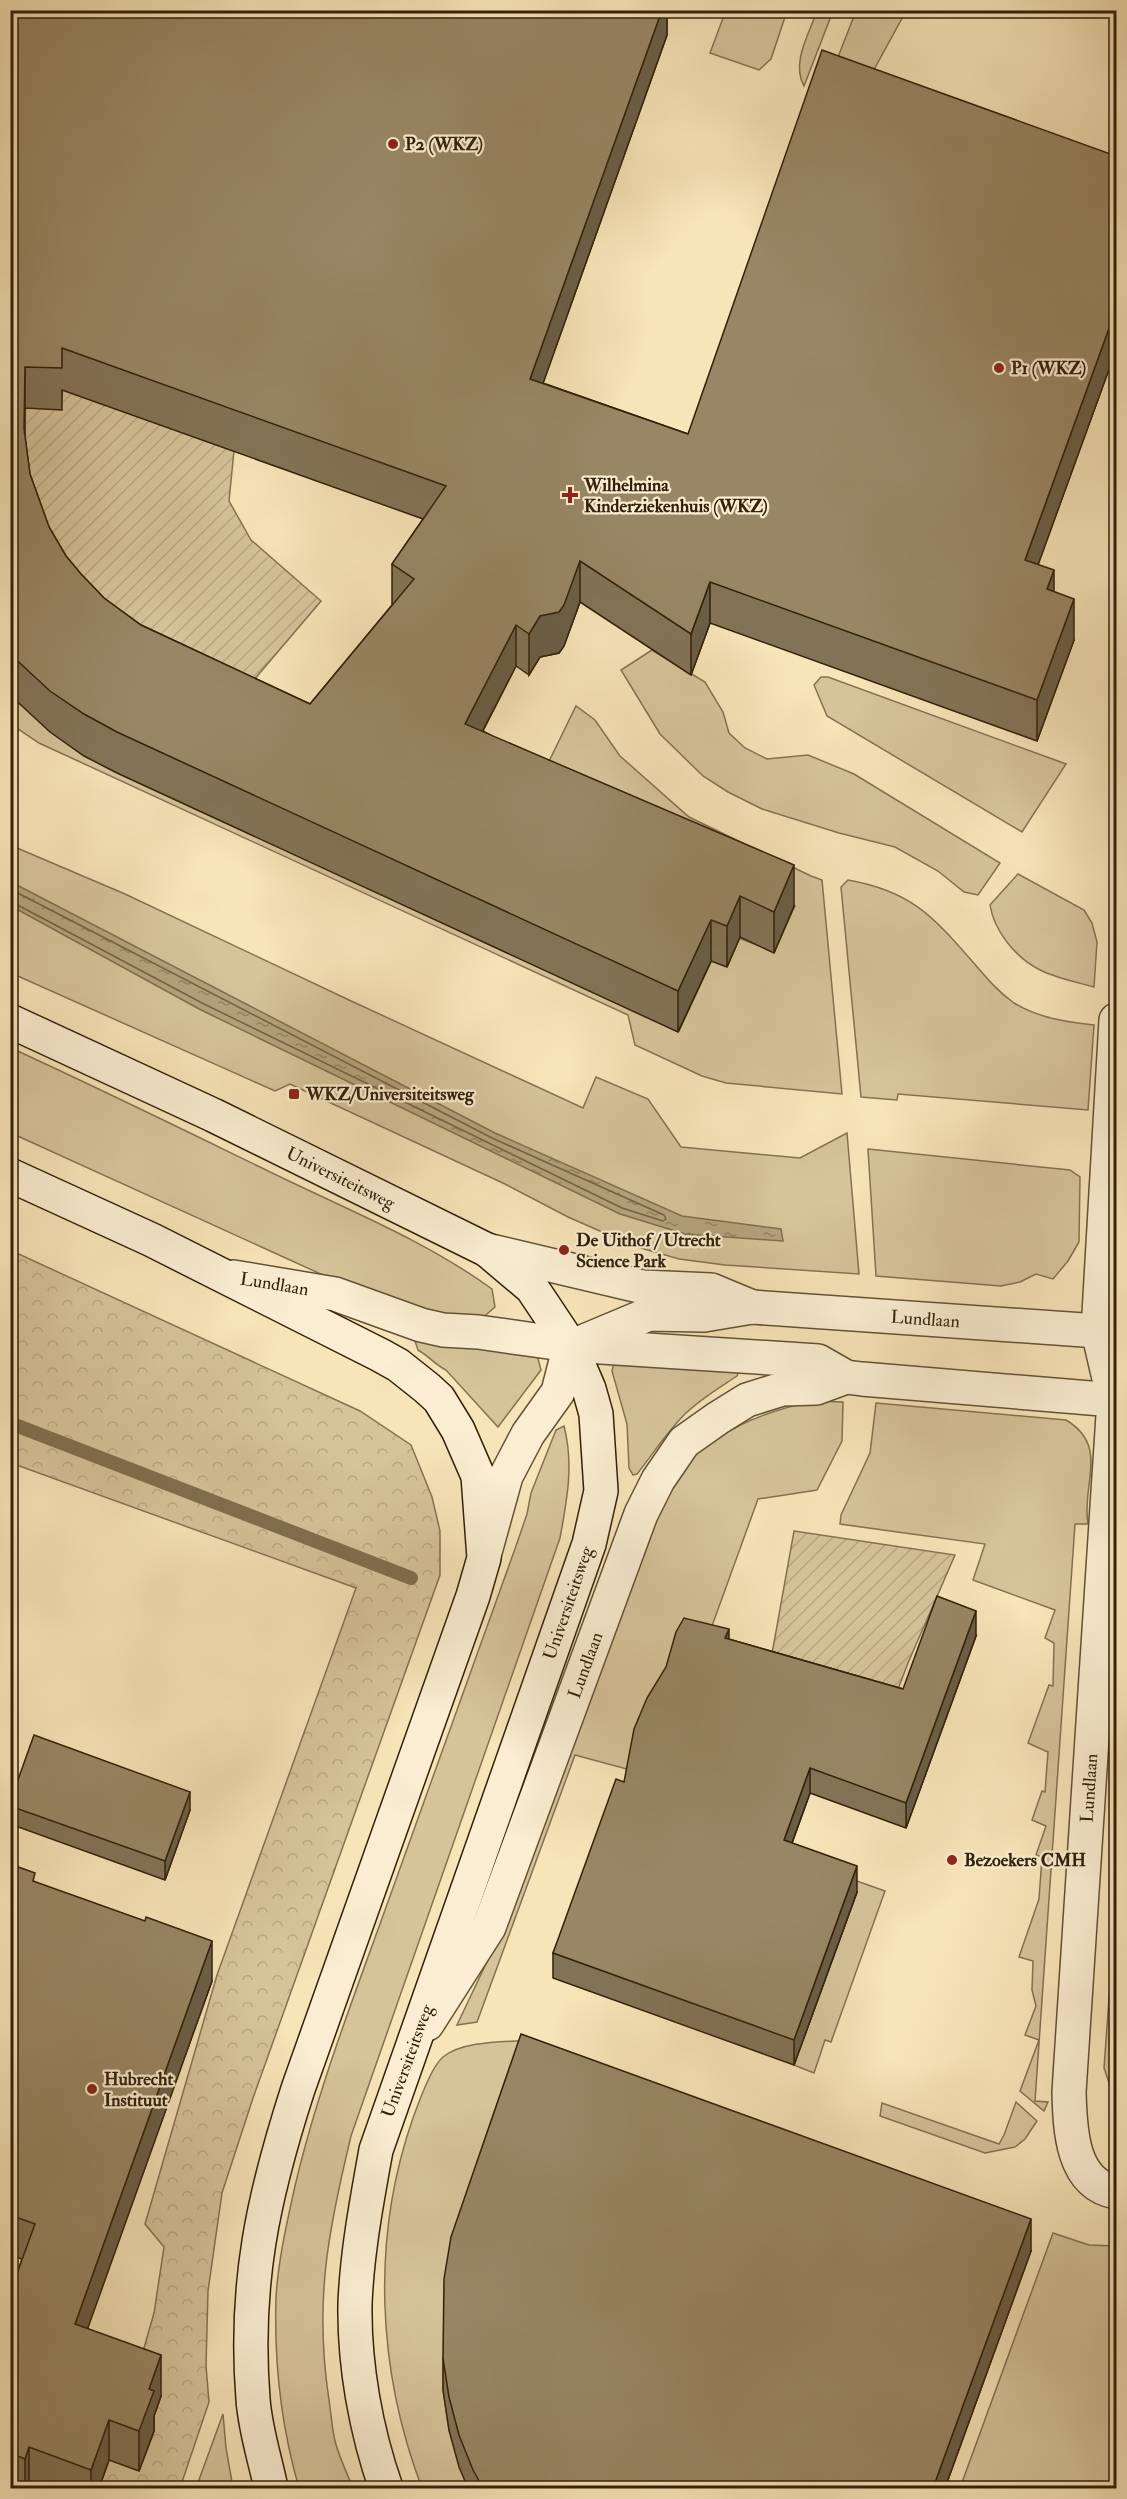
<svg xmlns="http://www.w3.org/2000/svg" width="1127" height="2499" font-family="'IM FELL Double Pica',serif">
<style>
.grass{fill:#d6c39a;stroke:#847252;stroke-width:1.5}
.forest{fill:url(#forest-crowns);stroke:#847252;stroke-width:1.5}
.garden{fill:url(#garden-furrows);stroke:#847252;stroke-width:1.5}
.water{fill:url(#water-ripples);stroke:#806e4e;stroke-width:1.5}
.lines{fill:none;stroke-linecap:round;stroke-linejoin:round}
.shore{stroke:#736242;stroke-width:1.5}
.stream{stroke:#806e4e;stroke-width:14}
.street-casing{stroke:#635235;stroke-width:36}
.secondary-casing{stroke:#322109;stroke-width:36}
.street{stroke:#faedd1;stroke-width:33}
.secondary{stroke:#faedd1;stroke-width:33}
.wall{fill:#837356;stroke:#322109;stroke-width:1.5;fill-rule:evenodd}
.shaded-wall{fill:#6a5e46;stroke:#322109;stroke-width:1.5}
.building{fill:#988664;stroke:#322109;stroke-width:1.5;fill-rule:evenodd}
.poi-dot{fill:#8f2418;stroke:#faedd1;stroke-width:2}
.labels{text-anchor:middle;stroke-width:4.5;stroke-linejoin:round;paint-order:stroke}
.poi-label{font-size:18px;font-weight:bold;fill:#322109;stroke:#faedd1;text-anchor:start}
.street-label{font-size:18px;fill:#322109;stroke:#faedd1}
</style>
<defs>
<pattern id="forest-crowns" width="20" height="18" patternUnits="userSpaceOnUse" patternTransform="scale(1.5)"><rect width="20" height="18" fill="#d6c39a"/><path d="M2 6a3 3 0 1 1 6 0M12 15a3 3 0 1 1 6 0" fill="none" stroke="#b8a783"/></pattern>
<pattern id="garden-furrows" width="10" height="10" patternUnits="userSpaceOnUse" patternTransform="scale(1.5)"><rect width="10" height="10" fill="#d6c39a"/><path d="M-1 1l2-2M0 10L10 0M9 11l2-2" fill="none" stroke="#b8a783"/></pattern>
<pattern id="water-ripples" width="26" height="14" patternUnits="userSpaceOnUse" patternTransform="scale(1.5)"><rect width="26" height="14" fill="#b4a27c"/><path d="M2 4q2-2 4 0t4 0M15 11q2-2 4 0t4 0" fill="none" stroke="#938464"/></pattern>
</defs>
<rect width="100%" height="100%" fill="#f7e4b8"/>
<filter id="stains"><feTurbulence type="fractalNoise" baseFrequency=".00333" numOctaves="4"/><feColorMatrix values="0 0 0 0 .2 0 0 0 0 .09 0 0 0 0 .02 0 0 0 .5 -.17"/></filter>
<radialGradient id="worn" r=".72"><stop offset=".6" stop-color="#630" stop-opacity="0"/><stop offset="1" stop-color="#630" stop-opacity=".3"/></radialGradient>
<!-- grass -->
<g class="grass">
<polygon points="726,10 787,11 771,59 759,70 710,53"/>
<path d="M817,11H833L804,86C791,63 809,34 817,11Z"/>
<polygon points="856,11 906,11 865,86 831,75"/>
<polygon points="652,650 705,682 723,712 729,733 745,748 767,759 808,755 854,774 1000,863 978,895 964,892 938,871 895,847 839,833 762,809 728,792 703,776 660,734 621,670"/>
<polygon points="821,677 828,677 1066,764 1022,832 827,716 814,685"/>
<polygon points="10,692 160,790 679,1031 712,960 739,938 774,952 795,906 533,794 576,706 595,720 620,756 689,817 811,876 822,880 842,1094 726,1083 702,1076 635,1045 628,1015 39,743 11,724"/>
<polygon points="10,845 125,894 349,1000 583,1108 596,1077 648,1099 681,1147 800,1158 847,1133 859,1274 725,1265 679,1259 634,1246 568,1217 505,1184 290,1084 275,1091 11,973"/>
<path d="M1018,874L1084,910L1092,923L1097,942L1094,987C1076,982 1056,978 1040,970C1016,958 994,931 990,905Z"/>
<path d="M848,880C910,891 932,915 972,961C985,976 997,991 1014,1003C1038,1018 1067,1022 1094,1025L1088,1110L898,1094L897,1100L861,1097L841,887Z"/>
<path d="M11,1048C105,1091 198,1137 291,1182C360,1215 430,1244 492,1289L495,1307L480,1320L391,1306L11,1133Z"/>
<polygon points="868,1149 1070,1170 1080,1177 1079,1242 1068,1261 1053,1279 1036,1274 1020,1282 1001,1286 876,1276"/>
<path d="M414,1338L536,1351L541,1370L498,1427L446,1370C435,1365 429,1356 418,1350Z"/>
<path d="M614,1363L739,1371L737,1376C719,1388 700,1399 684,1415C666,1433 653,1454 637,1474L633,1475L629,1468L627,1424L612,1371Z"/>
<path d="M813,1401L843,1402L842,1441L817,1490L758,1499L704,1648L630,1770L575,1755L477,2022L457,2025L502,1930L660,1498C667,1489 673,1477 682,1468C717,1430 763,1412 813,1401Z"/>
<path d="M876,1403L1066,1420C1110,1446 1081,1485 1088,1524H1075L1035,2101L1048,2102L1044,2111L1020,2091L1039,2040L1025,2035L1036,2006L1032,1990L1033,1961L1019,1957L1039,1899L1042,1857L1036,1855L1046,1826L1032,1820L1042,1791L1045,1792L1048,1752L1028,1743L1049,1685L1053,1686L1054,1643L1045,1638L1055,1610L973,1580L985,1544L840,1524L841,1515L870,1453Z"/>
<path d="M564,1426C574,1464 567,1500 560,1538L351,2136C328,2231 314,2302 329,2400C331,2414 332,2428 335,2441C339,2457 347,2473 353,2488H299C281,2426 274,2363 276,2298C278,2261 287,2222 295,2186C318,2088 355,1994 389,1899C431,1781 474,1664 516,1546L527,1514L531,1493L556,1430Z"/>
<polygon points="834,1873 885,1891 831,2042 825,2040 814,2073 794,2065 857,1892"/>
<polygon points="1116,1901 1116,2098 1112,2092 1104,2068"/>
<path d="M532,2040L444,2311L443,2390L449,2430L468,2488H422C377,2370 371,2238 413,2118C419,2102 431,2067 443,2057C463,2040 507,2042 532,2040Z"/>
<polygon points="1016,2102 1037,2121 1025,2139 1015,2147 985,2153 880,2116 882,2103 999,2144 1004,2135"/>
<polygon points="1053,2233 1089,2245 1116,2246 1116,2488 960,2488"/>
<polygon points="223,2414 226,2448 233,2488 196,2488"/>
</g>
<!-- forest -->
<polygon class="forest" points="10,1250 360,1411 411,1445 432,1497 440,1531 440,1575 253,2098 222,2193 208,2291 206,2366 209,2402 180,2488 99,2488 127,2408 154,2313 164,2247 145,2224 217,1975 356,1588 11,1463"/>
<!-- garden -->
<g class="garden">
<polygon points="63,387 90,399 234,451 229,501 251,540 321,601 230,708 81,616 24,459 25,408 61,409"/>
<polygon points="794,1531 955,1555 908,1663 875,1749 768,1676"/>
</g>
<!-- water -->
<polygon class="water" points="11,882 495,1133 682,1216 781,1229 783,1241 685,1234 620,1214 201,1010 11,906"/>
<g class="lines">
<!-- shore -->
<polyline class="shore" points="10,889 492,1138 664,1215 666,1219 663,1221 622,1208 204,1004 10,901"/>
<!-- stream -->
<polyline class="stream" points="10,1423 411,1578"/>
<defs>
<g id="street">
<path d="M1116,1020L1098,1331L1114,1400L1069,2092C1070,2128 1071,2184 1116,2192"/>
<polyline points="487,1250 643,1287 711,1290 752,1307"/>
<path id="s1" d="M233,1277L335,1294L421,1325L443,1330L478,1332L570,1345L818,1361L846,1377L862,1379L1114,1400"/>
<path id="s2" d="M582,1342L649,1314L704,1315L752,1307L1098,1331"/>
<polyline points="485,1552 506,1476 528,1434 558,1392 570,1345"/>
<path id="s3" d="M427,2024L489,1927L641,1514L658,1480L684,1442L718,1418L747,1400L782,1389L816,1388L846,1377"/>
</g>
<g id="secondary">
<path id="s4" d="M10,1021L213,1115L487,1250L532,1288L570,1345L589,1389L596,1414L601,1491L589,1544L376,2150C367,2200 357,2252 355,2304C354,2365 366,2431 386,2488"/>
<path d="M10,1175L152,1240L380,1355L398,1365L427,1388L439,1399L458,1430L478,1476L484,1558L473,1596L298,2089C263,2197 244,2285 253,2399C255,2429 265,2459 271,2488"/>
</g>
</defs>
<!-- street casing -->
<use href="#street" class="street-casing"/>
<!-- secondary casing -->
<use href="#secondary" class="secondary-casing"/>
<!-- street -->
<use href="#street" class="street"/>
<!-- secondary -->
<use href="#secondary" class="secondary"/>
</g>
<!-- wall -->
<g class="wall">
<path d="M10,10H667V35L543,383L688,434L1116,350L1038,564L1054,592L1074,640L1037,741L710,623L691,675L580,602L564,646L559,653L540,657L529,675L516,666L483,731L794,906L774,953L740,937L727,967L711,961L678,1032L117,773L84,756L50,732L10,695ZM62,390L423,519L392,564V605L310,704L141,625L104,598L81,574L66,556L49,527L30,474L25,436V408L62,410Z"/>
<polygon points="976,1636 906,1828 810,1793 792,1843 857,1892 794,2065 553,1978 553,1953 624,1782 729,1639 903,1689"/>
<polygon points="10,1802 190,1810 165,1880 10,1824"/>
<polygon points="10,1864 35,1882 212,1981 87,2328 161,2396 154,2416 154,2431 139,2471 109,2460 99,2488 10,2488 10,2290 11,2290 22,2259 10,2255"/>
<polygon points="1031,2251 945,2488 468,2488 459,2467 449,2430 443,2390 443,2358"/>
</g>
<!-- shaded-wall -->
<g class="shaded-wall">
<polygon points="662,10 667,10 667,35 530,420 530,379"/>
<polygon points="1116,309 1116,350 1025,601 1025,560"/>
<polygon points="25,367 25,408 24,470 24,429"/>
<polygon points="580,561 580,602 564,646 559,653 540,657 529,675 529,634 540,616"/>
<polygon points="1054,570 1054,611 1047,589"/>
<polygon points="710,582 710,623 691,675 691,634"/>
<polygon points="1074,599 1074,640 1037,741 1037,700"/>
<polygon points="516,625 516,666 465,765 465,724"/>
<polygon points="794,865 794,906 774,953 774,912"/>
<polygon points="740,896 740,937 727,967 727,926"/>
<polygon points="711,920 711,961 678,1032 678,991"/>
<polygon points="976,1611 976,1636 906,1828 906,1803"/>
<polygon points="729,1629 729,1654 725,1638"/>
<polygon points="810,1768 810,1793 784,1865 784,1840"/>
<polygon points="190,1792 190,1810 165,1880 165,1861"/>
<polygon points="857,1866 857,1892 794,2065 794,2040"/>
<polygon points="212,1941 212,1981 75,2364 75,2324"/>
<polygon points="1031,2219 1031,2251 945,2488 933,2488"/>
<polygon points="161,2355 161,2396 154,2416 154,2431 139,2471 139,2431 149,2389"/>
<polygon points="109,2420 109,2460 99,2488 91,2488 91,2470"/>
<polygon points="29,2447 29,2488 25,2488 25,2459"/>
</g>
<!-- building -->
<g class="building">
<path d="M10,10H662L530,379L688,434L822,50L1116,156V309L1025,560L1054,570L1047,589L1074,599L1037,700L710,582L691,634L580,561L564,605L559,612L540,616L529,634L516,625L465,724L794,865L774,912L740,896L727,926L711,920L678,991L117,732L84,714L50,691L10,654ZM62,348L446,486L392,564L414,579L310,704L141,625L104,598L81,574L66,556L49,527L30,474L24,429L25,367L62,368Z"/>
<polygon points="937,1596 976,1611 906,1803 810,1768 784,1840 857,1866 794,2040 553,1953 616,1779 624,1782 634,1729 647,1698 666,1667 676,1632 684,1618 729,1629 725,1638 903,1689"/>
<polygon points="34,1735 190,1792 165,1861 10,1806 10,1802"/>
<polygon points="10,1864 35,1873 33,1881 145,1921 146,1917 212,1941 75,2324 161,2355 149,2389 154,2391 139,2431 109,2420 91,2470 29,2447 25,2459 10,2453 10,2290 11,2290 35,2224 10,2215"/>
<polygon points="521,2034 1031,2219 933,2488 483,2488 473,2470 459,2435 449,2397 443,2358 444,2279 451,2237"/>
</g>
<!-- markers -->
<g class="poi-dot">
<circle cx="393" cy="144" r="6"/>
<circle cx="999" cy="368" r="6"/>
<path d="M567 486h6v6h6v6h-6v6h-6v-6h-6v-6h6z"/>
<rect x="288" y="1088" width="12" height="12" rx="3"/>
<circle cx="564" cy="1250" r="6"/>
<circle cx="952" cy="1860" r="6"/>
<circle cx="92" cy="2089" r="6"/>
</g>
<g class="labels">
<!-- poi labels -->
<g class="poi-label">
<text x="405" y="150">P2 (WKZ)</text>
<text x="1011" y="374">P1 (WKZ)</text>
<text x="584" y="491">Wilhelmina<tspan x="584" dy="21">Kinderziekenhuis (WKZ)</tspan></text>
<text x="306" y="1100">WKZ/Universiteitsweg</text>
<text x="576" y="1246">De Uithof / Utrecht<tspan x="576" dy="21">Science Park</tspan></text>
<text x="964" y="1866">Bezoekers CMH</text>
<text x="104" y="2085">Hubrecht<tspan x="104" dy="21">Instituut</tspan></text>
</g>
<!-- street labels -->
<g class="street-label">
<text dy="6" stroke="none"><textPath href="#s4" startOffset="366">Universiteitsweg</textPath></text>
<text dy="6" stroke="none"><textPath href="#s1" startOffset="42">Lundlaan</textPath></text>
<text dy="6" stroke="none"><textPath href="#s2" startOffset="350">Lundlaan</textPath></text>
<text transform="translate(568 1603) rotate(-71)" y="6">Universiteitsweg</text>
<text dy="6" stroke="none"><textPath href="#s3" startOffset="394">Lundlaan</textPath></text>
<text transform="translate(1089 1788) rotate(-86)" y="6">Lundlaan</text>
<text transform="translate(407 2061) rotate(-70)" y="6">Universiteitsweg</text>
</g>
</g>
<!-- margin -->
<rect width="1127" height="2499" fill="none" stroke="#f7e4b8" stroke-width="36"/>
<rect x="12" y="12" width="1103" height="2475" fill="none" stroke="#322109" stroke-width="3"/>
<rect x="18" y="18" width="1091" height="2463" fill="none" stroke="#322109" stroke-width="1.5"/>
<rect width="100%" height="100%" filter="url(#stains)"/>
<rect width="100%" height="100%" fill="url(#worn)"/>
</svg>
